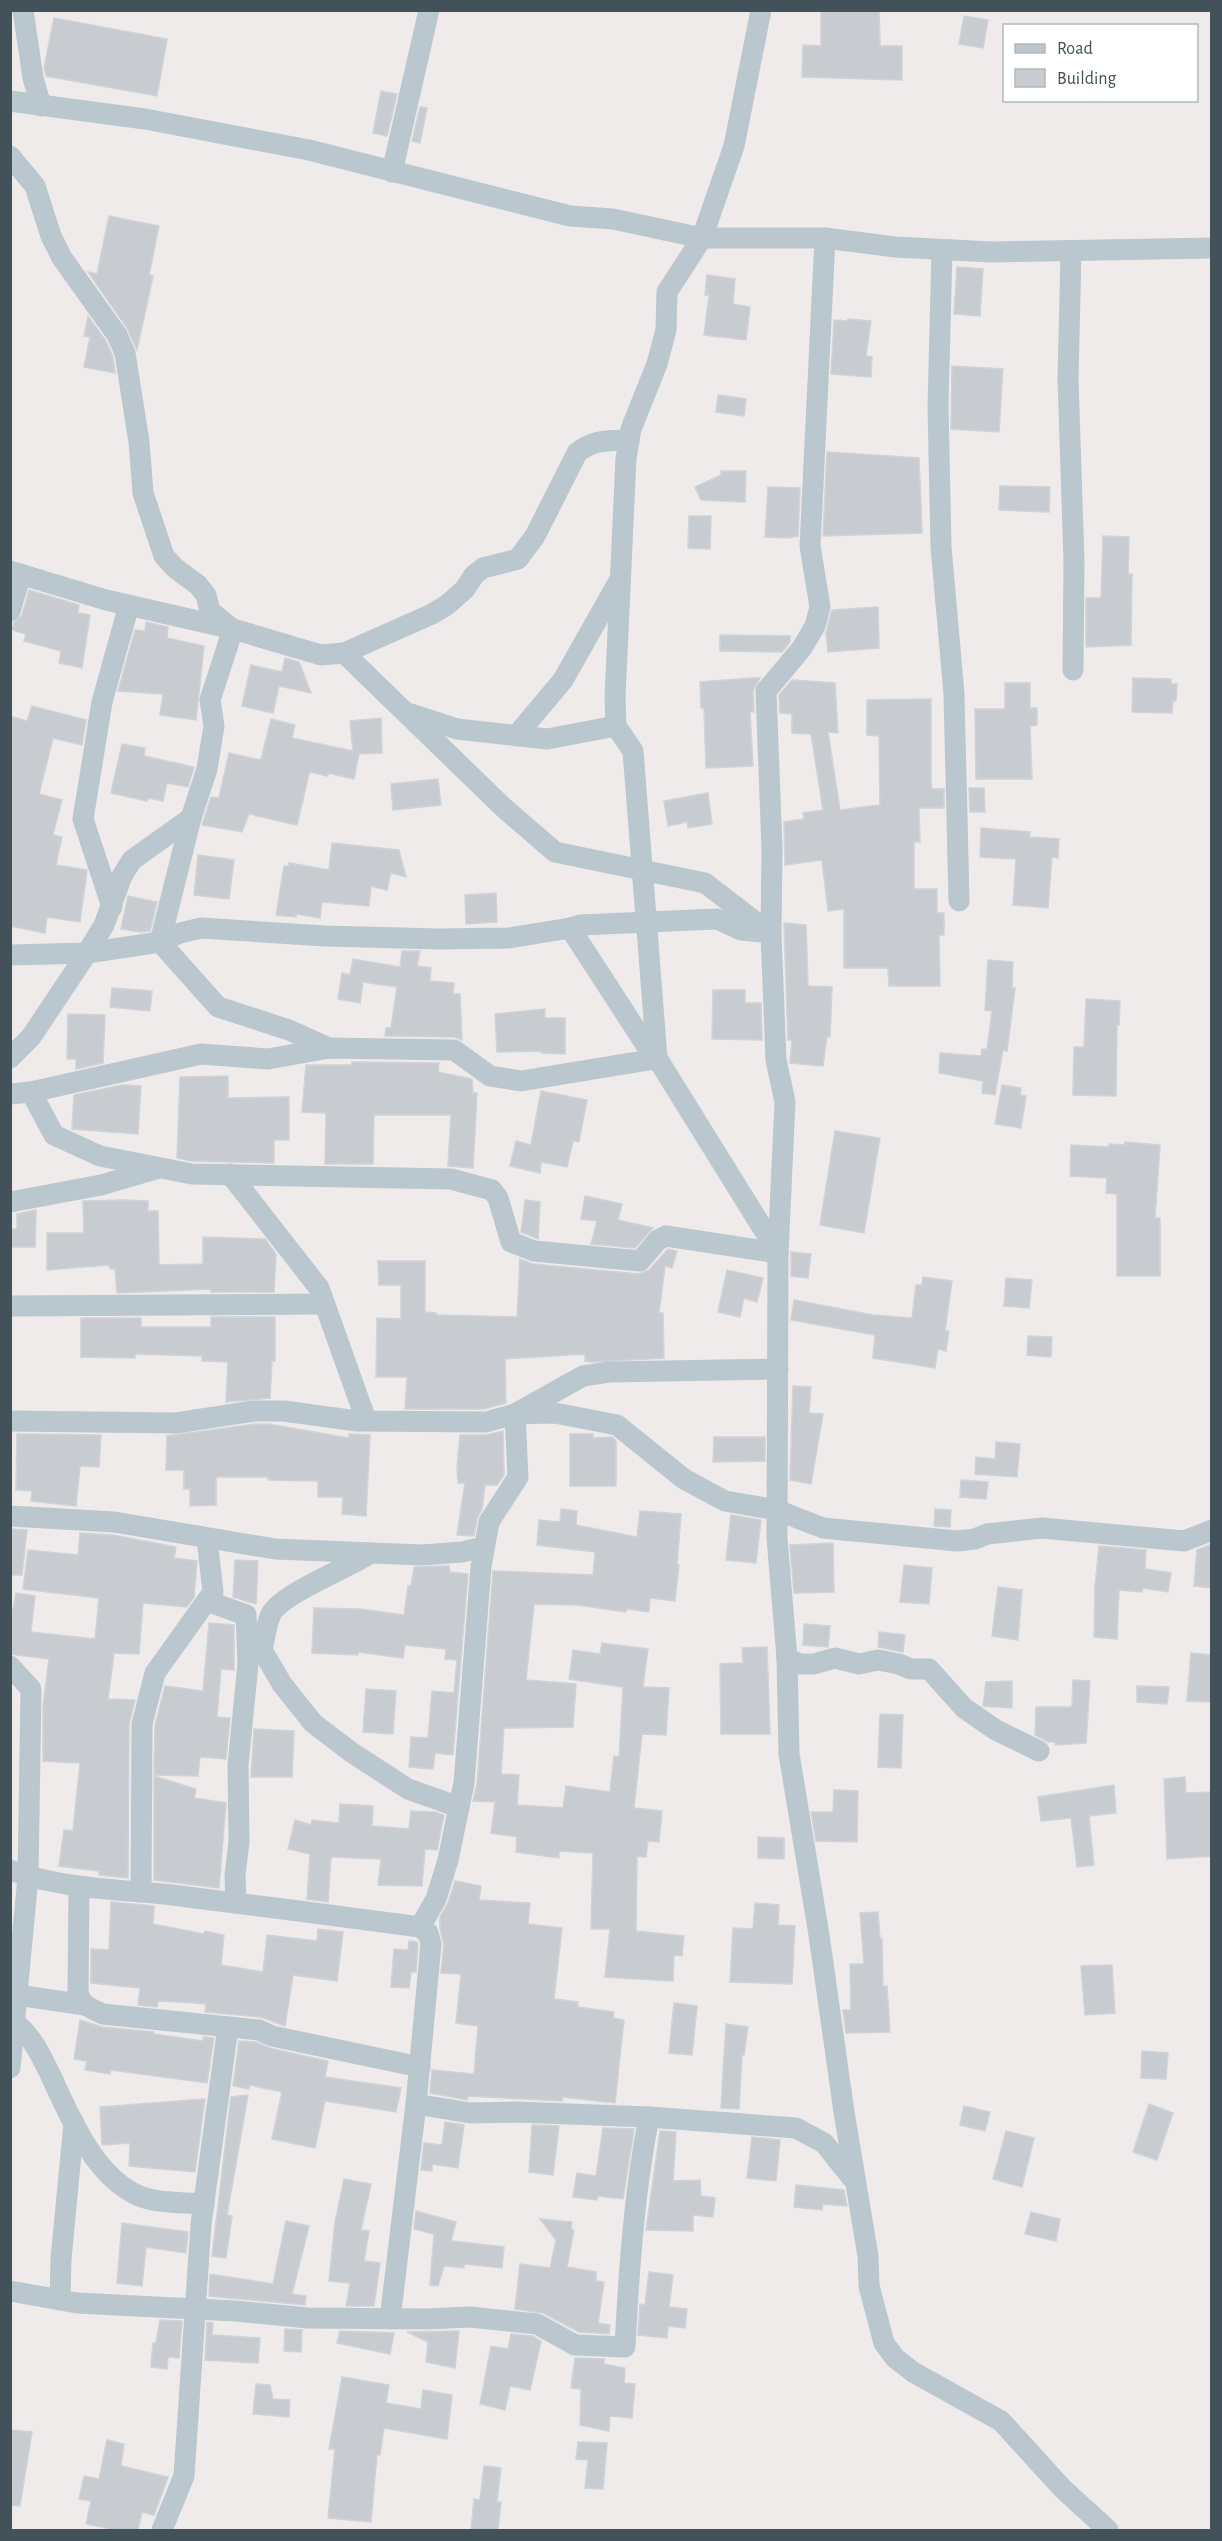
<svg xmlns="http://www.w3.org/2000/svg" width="1222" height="2541" font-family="'Alegreya Sans',sans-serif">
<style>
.building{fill:#c8ccd1;stroke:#cfd2d8;stroke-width:1.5}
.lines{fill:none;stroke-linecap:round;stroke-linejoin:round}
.minor{stroke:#bbc7cf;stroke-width:21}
</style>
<rect width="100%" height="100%" fill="#efebeb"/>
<!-- building -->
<g class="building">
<polygon points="821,10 879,10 880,46 902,46 902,80 802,77 803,45 821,46"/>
<polygon points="964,16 988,20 983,48 959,44"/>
<polygon points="54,18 167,39 157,96 46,76 44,68"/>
<polygon points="381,91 397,94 387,136 373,133"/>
<polygon points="420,107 427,108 420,143 412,141"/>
<polygon points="109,216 159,226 149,275 153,276 137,350 127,328 88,272 97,274"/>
<polygon points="957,267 983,269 980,316 954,314"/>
<polygon points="707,275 735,279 733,304 750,307 746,340 704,335 709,295 705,295"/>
<polygon points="88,316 106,341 113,357 115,373 84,367 90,337 84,336"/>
<polygon points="848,319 871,321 866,356 872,357 871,377 831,374 834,320 848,321"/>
<polygon points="952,366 1003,369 999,432 951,429"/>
<polygon points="718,395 746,399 744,416 716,412"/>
<polygon points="827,452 919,458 922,533 823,536"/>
<polygon points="721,471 746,471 745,502 701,500 695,487 721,475"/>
<polygon points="1000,486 1050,487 1049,512 999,510"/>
<polygon points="768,487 800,488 798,536 792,537 792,538 765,537"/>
<polygon points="689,516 711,516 710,549 688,548"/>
<polygon points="1103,536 1129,537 1128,574 1132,574 1131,645 1086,647 1086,598 1101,598"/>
<polygon points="29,590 79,605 78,613 90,615 82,668 59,663 61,651 24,641 26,634 12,630 14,623 22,615"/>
<polygon points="878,607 879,648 828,652 826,632 832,610"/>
<polygon points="146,622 168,627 167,638 204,646 196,720 160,715 163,694 118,691 135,630 145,631"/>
<polygon points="720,635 790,636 790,642 782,652 720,651"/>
<polygon points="285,658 299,662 311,693 279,686 273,713 242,706 251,665 282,672"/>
<polygon points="753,678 760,678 753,691 754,712 750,711 753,766 706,768 704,708 701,708 700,682"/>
<polygon points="1133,678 1171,679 1171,684 1177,684 1176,701 1173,701 1172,713 1132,712"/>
<polygon points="792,680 835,683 838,733 828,732 840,810 880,805 879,736 867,735 867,700 931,699 931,781 932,789 944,789 944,808 919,808 920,842 914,842 914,889 937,889 937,913 944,913 944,935 939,935 940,986 889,986 888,968 844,968 844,909 828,911 822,860 785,865 784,822 804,819 803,813 823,810 811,734 792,733 792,714 780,713 779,695"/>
<polygon points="1005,683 1030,683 1030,708 1037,708 1037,725 1030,726 1032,779 976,779 975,709 1005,709"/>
<polygon points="32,706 86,720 82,745 53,738 39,794 62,800 53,835 62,837 56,865 87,870 80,922 47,917 45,933 10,926 10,716 27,721"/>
<polygon points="381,718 382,753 359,754 354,779 328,773 328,776 310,772 309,774 297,825 249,814 242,832 202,825 211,797 219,798 229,753 261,760 271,719 295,725 292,738 353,751 350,721"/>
<polygon points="122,744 145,748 144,756 194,767 188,787 167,783 163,801 148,798 147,801 111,793"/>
<polygon points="438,779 441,805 393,810 391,784"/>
<polygon points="969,788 984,788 985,812 970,812"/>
<polygon points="708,793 712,824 688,828 687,822 668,826 664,801"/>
<polygon points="981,828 1030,832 1029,837 1059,839 1058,858 1052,857 1048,908 1013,905 1016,859 980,857"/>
<polygon points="332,843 399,850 406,877 391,873 387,890 371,886 369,906 322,902 320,918 296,914 296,917 276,915 284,866 289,866 289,863 329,870"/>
<polygon points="198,855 234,860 229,899 194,895"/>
<polygon points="496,893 497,922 466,924 465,895"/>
<polygon points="128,896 157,902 150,931 140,932 121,929"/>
<polygon points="784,923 806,925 808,986 832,987 830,1037 827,1036 823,1066 790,1063 792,1040 788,1040"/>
<polygon points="402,951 420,951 417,966 431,968 430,981 454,983 453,994 460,994 462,1040 454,1037 385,1036 386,1028 391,1028 397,987 363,982 360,1003 338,999 342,973 350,975 353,959 400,967"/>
<polygon points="988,960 1013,962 1012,988 1015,988 1007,1051 1003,1050 995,1095 982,1093 983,1081 939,1073 940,1053 981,1056 982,1049 987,1049 992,1011 985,1010"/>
<polygon points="112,988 152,991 150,1011 110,1007"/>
<polygon points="713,990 745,990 745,1003 761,1003 762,1040 712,1039"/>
<polygon points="1086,999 1120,1001 1119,1025 1117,1025 1116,1096 1073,1095 1074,1047 1084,1047"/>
<polygon points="545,1009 545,1018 565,1018 565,1054 541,1053 541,1051 497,1052 495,1014"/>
<polygon points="68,1014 105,1015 103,1063 76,1069 76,1059 67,1059"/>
<polygon points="352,1062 439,1063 438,1072 472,1079 473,1093 477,1093 473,1168 448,1166 451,1115 374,1115 373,1164 325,1164 326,1113 302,1112 306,1065 352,1065"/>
<polygon points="228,1076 228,1098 289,1097 289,1140 274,1140 274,1163 191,1161 177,1158 180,1077"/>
<polygon points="122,1085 141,1086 138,1134 72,1129 74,1095"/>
<polygon points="1002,1085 1021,1088 1020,1095 1026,1096 1021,1128 995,1124"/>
<polygon points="541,1091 587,1100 579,1142 573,1141 567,1167 541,1162 540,1173 510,1166 516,1141 531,1145"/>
<polygon points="835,1131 880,1138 864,1233 820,1225"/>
<polygon points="1125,1142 1160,1145 1155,1218 1160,1218 1160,1276 1117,1276 1117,1194 1106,1193 1107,1178 1070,1176 1071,1145 1109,1147 1109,1144 1125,1145"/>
<polygon points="585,1196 622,1204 618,1220 653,1228 635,1248 591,1244 597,1221 581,1219"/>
<polygon points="125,1200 148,1201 148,1211 158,1211 159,1265 203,1264 203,1237 265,1239 276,1254 274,1292 211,1292 211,1289 117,1293 115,1269 110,1269 109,1265 47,1270 47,1233 84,1233 83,1201"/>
<polygon points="525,1200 540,1202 538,1239 521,1232"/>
<polygon points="36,1210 35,1247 10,1247 11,1229 17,1229 17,1214"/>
<polygon points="668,1249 677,1251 672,1268 665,1266 659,1313 663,1313 664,1358 593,1362 585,1361 585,1354 505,1359 506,1403 484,1409 405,1409 407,1377 376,1377 377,1318 401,1319 401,1285 379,1285 378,1261 425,1261 425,1312 436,1313 436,1315 517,1317 520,1259 533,1264 639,1274 649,1270"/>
<polygon points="791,1252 811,1254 808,1278 791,1276"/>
<polygon points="727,1270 763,1278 757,1302 744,1298 740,1317 718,1312"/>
<polygon points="923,1277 952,1281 945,1331 949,1331 946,1351 938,1349 935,1368 873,1358 875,1335 791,1320 794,1300 873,1315 912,1318 916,1285 922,1285"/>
<polygon points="1006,1278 1032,1280 1029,1308 1004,1306"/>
<polygon points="211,1317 275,1317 275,1361 272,1361 270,1398 226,1402 228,1362 202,1361 202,1356 135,1354 135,1358 81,1357 81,1318 141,1318 141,1327 211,1327"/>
<polygon points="1028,1336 1052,1337 1051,1357 1027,1355"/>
<polygon points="793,1386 811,1387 809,1413 823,1414 811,1484 790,1480"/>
<polygon points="255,1424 269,1424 349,1438 349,1434 370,1435 366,1516 342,1514 343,1497 318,1497 318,1481 268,1480 268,1477 216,1477 216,1505 190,1506 190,1489 184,1489 184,1470 166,1470 167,1436"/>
<polygon points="503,1431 504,1475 497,1485 485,1485 482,1509 477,1519 474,1536 457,1535 465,1483 458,1483 457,1468 460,1435 486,1435"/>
<polygon points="17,1434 101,1435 99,1467 80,1466 76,1506 31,1501 32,1491 16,1490"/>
<polygon points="570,1434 593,1434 593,1438 612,1437 616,1441 616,1486 570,1486"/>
<polygon points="714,1437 765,1437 765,1461 713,1462"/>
<polygon points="996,1442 1020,1444 1017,1477 975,1474 976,1457 995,1459"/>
<polygon points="961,1480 988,1482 986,1499 960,1497"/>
<polygon points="561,1509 577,1511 576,1525 637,1537 640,1511 681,1514 677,1565 679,1565 675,1601 650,1598 649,1612 627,1609 626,1612 577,1605 534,1604 526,1680 576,1684 573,1727 504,1728 501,1774 519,1775 517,1805 563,1808 566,1786 610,1792 614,1756 619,1757 623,1687 569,1679 573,1650 600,1654 602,1643 648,1649 643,1687 669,1688 666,1735 642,1734 634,1808 662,1811 659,1842 648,1841 646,1857 637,1856 636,1931 684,1936 682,1956 674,1955 673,1981 605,1977 610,1929 591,1929 593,1853 559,1851 559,1858 516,1852 517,1837 491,1833 495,1802 473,1801 477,1784 493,1571 593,1575 595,1552 537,1545 539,1520 560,1522"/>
<polygon points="935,1509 951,1510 950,1527 934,1526"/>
<polygon points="731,1515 761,1520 756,1563 726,1560"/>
<polygon points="10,1529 27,1530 22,1575 10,1575"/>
<polygon points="80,1533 113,1535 176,1547 174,1558 197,1561 194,1597 187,1607 143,1603 139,1654 114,1653 108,1699 135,1700 129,1724 128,1878 99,1875 99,1871 59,1866 64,1830 73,1831 80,1763 43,1761 43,1706 49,1659 10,1654 10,1625 16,1593 35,1596 31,1632 95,1639 99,1598 23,1589 28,1550 78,1555"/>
<polygon points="833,1543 834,1592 794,1593 790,1545"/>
<polygon points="1212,1544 1212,1588 1194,1586 1197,1550"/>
<polygon points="1099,1546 1146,1550 1145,1569 1171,1573 1168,1592 1143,1588 1142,1592 1119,1590 1117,1639 1094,1637 1095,1587"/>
<polygon points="235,1560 258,1561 256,1604 233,1597"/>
<polygon points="904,1565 932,1568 929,1604 900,1602"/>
<polygon points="449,1566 450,1572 468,1574 453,1755 435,1753 433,1769 409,1767 411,1737 428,1738 432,1691 454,1693 457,1660 445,1659 446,1649 405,1645 403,1658 358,1652 358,1655 312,1653 314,1608 360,1609 404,1615 408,1586 411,1586 414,1567"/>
<polygon points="998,1587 1022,1590 1018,1640 992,1636"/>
<polygon points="209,1623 234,1625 234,1670 221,1669 217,1717 230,1718 226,1759 200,1757 198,1776 154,1775 155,1726 165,1686 203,1691"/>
<polygon points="804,1624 830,1626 828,1647 803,1645"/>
<polygon points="879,1632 905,1635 903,1652 878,1647"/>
<polygon points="767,1647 770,1734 721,1734 720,1664 743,1663 742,1648"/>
<polygon points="1191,1653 1212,1655 1212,1702 1187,1701"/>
<polygon points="1073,1680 1090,1681 1086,1743 1055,1745 1055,1742 1048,1742 1035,1735 1036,1707 1072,1707"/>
<polygon points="1012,1681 1012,1708 983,1706 986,1682"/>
<polygon points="1137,1686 1169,1687 1167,1704 1137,1702"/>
<polygon points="366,1689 396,1691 393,1734 363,1732"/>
<polygon points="880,1714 903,1715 901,1768 878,1767"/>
<polygon points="254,1729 294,1731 292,1777 251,1777"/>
<polygon points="154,1776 196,1789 194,1798 226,1803 219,1888 154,1880"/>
<polygon points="1185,1777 1186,1793 1212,1792 1212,1856 1167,1859 1164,1779"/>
<polygon points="1114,1785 1116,1813 1089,1816 1094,1865 1077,1867 1071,1818 1041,1821 1038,1797"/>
<polygon points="834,1790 858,1791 857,1842 816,1841 811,1812 833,1812"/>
<polygon points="340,1804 373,1806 372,1826 409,1829 411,1811 435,1812 444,1815 437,1850 425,1849 422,1886 378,1885 381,1859 331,1857 328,1902 307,1899 310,1854 288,1849 295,1820 311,1825 312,1820 339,1823"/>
<polygon points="758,1837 784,1838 784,1859 758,1858"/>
<polygon points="455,1881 481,1886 479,1900 530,1903 528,1924 562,1928 554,1999 578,2002 578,2007 614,2012 613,2018 624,2020 615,2103 562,2097 562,2101 468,2096 467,2100 430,2093 432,2070 474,2074 478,2026 456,2023 461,1974 441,1973 444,1945 440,1928 440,1917 448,1903"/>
<polygon points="111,1902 154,1906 153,1924 204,1934 205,1931 224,1935 221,1965 263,1972 267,1935 317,1941 318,1929 343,1932 337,1981 293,1975 285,2026 261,2017 205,2012 206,2004 196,2003 158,2001 157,2007 138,2005 140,1988 91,1983 91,1949 109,1950"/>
<polygon points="755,1903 779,1905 778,1925 795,1926 792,1984 730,1982 733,1928 753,1929"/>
<polygon points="878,1912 880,1939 882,1939 883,1986 887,1986 890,2032 846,2033 843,2010 851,2010 850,1964 864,1964 860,1913"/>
<polygon points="409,1941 417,1942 418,1945 416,1972 411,1972 409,1988 391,1987 394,1949 408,1950"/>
<polygon points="1112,1965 1115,2013 1085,2015 1081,1966"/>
<polygon points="674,2003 697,2006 692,2055 669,2053"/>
<polygon points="80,2020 102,2027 154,2032 154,2034 203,2041 203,2037 214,2038 207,2083 111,2070 110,2074 85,2070 87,2061 74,2059"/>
<polygon points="726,2024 748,2027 744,2055 742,2055 739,2109 721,2108"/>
<polygon points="239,2041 256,2042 269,2048 328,2061 325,2077 401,2088 396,2112 325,2101 315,2148 272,2139 282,2092 250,2085 249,2089 233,2086"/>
<polygon points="1142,2051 1168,2053 1166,2079 1141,2078"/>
<polygon points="248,2095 227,2215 232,2216 226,2258 212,2256 231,2097"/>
<polygon points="205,2099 195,2172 129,2166 130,2143 102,2145 100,2107"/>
<polygon points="1149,2104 1173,2113 1157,2160 1133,2152"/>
<polygon points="964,2106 990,2112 985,2131 960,2125"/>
<polygon points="445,2122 464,2125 458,2168 432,2164 432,2171 421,2170 424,2143 442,2145"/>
<polygon points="532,2125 559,2126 553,2175 529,2172"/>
<polygon points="603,2128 634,2129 623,2199 598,2196 597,2200 573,2197 577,2173 596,2176"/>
<polygon points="660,2131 676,2132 673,2181 700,2180 701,2196 715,2198 713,2217 693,2215 693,2231 646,2230"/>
<polygon points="1006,2131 1034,2138 1022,2187 993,2179"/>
<polygon points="752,2137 780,2140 776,2181 747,2178"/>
<polygon points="344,2179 371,2184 361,2230 369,2231 364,2261 380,2263 374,2306 346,2306 350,2283 329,2281 335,2222"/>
<polygon points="796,2185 844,2190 847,2206 823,2204 822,2210 794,2207"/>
<polygon points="416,2211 456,2222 451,2241 504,2247 502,2268 464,2264 464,2268 444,2266 438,2286 430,2285 434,2234 414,2229"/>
<polygon points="1031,2212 1060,2219 1056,2241 1025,2234"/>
<polygon points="540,2219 572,2222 571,2229 574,2230 567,2267 596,2272 596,2281 604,2282 598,2323 610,2325 609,2334 579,2332 543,2313 515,2309 520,2264 550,2268 556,2240"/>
<polygon points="286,2221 309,2226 292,2294 306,2296 305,2305 209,2296 210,2274 273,2284"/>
<polygon points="122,2223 188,2232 186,2253 146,2247 142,2286 117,2283"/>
<polygon points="649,2272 673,2275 669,2307 687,2309 685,2328 668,2326 667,2338 638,2335 640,2304 645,2305"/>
<polygon points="160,2320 182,2321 179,2358 168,2357 167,2369 151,2367 153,2343 156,2343"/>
<polygon points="207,2322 213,2323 212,2335 260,2338 258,2363 205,2360"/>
<polygon points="285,2329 302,2330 301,2352 284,2351"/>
<polygon points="340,2331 394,2333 390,2354 337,2343"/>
<polygon points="459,2331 455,2368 426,2362 428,2342 407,2332"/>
<polygon points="511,2334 533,2336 541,2341 530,2390 510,2386 505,2410 480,2404 491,2346 508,2349"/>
<polygon points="575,2358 604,2359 604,2364 625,2368 624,2383 635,2384 632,2418 610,2416 609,2431 580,2425 581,2389 571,2388"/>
<polygon points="342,2377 389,2385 386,2403 421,2409 423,2390 452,2395 447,2439 384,2428 380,2455 377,2455 371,2522 328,2518 335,2449 329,2449"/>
<polygon points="256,2384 270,2385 273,2399 290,2400 289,2417 253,2414"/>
<polygon points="10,2430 32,2432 20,2506 10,2505"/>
<polygon points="107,2440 124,2444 121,2466 168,2477 154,2515 142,2512 138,2530 106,2530 107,2528 86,2524 91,2501 79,2499 84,2476 99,2479"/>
<polygon points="578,2442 607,2443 603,2489 585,2488 588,2460 576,2459"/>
<polygon points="484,2466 501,2468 497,2502 501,2502 498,2530 471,2530 474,2499 480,2500"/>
</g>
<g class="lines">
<!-- minor -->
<g class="minor">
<polyline points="23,10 33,78 41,106"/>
<polyline points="761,10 734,146 702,238 667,292 666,330 657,364 631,429 626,458 615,697 616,726 633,751 657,1058 778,1253"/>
<polyline points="10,101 145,119 309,150 570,216 613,219 702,238 825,238 895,247 992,252 1212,248"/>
<polyline points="10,156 35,186 51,236 62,258 117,335 125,353 139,442 143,493 164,556 175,568 198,585 206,595 210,611 230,627"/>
<polyline points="392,172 429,10"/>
<polyline points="825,238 810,546 820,607 815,626 802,648 766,691 772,849 771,933 776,1060 785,1102 778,1253 777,1538 787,1658 789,1754 819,1935 844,2112 868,2256 869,2286 884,2343 895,2358 913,2372 1001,2421 1063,2489 1108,2530"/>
<polyline points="942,250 938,406 941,547 954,694 959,901"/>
<polyline points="1071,251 1068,379 1074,561 1073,670"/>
<path d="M10,571L106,600L233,629L321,655L344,653L432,614L447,605L465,589L474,575L483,568L518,559L535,536L577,453C592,439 610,441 629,440"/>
<polyline points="10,611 21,574"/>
<polyline points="344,653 504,808 555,852 705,883 770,933"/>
<polyline points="411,714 457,729 547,739 616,726"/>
<polyline points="516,736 563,680 619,581"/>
<polyline points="112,907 83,819 102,702 129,605"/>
<polyline points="160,942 191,818 207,769 214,726 210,700 233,629"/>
<polyline points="160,942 218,1007 289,1030 329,1048"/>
<polyline points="10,955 87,953 160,942 180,933 201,928 325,936 439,939 509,938 570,928"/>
<polyline points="10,1058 31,1037 87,953 104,925 122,876 132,860 191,818"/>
<polyline points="31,1092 54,1135 100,1156 192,1174 451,1179 492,1190 498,1198 511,1242 534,1251 640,1261 658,1240 666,1236 778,1253"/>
<polyline points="10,1094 31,1092 201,1054 268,1059 329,1048 454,1050 490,1076 521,1081 655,1059 570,928 580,925 717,919 741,930 771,933"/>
<polyline points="230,1174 319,1288 366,1420"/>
<polyline points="10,1202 101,1185 156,1169"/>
<polyline points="10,1306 324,1304"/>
<polyline points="10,1421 176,1423 254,1411 284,1411 357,1421 486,1422 515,1414 583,1376 609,1372 778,1369"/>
<polyline points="10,1516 114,1522 275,1549 422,1555 462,1552 484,1547"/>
<path d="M371,1553C350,1567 281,1594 271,1614C266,1624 265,1639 262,1650L282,1684L313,1723L351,1752L408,1789L459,1807"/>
<polyline points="207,1601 246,1615 248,1664 238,1765 239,1842 235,1875 236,1903"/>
<polyline points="787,1658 800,1664 814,1664 835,1658 859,1664 878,1660 899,1664 911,1669 929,1669 964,1708 996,1730 1039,1751"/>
<polyline points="10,1666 31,1689 28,1877 10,2068"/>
<path d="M10,1870C62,1889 117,1889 172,1895C255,1905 337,1916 420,1927L428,1933L431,1944L416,2104L390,2319"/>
<path d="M79,1887L78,1992C81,2006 91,2008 103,2014L259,2030L272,2036L420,2067"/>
<polyline points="141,1892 142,1724 155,1673 213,1592 207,1539"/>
<polyline points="420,1927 436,1899 448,1860 464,1783 481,1567 489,1522 518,1477 515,1414 555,1413 617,1425 684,1479 725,1501 777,1510 823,1528 957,1541 975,1539 987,1534 1042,1528 1184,1541 1212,1530"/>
<polyline points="17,1995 85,2005"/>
<path d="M15,2023C32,2035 42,2058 51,2076C70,2117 93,2173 135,2194C154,2204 183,2202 204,2204"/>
<polyline points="416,2104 470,2113 517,2112 649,2117 796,2128 824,2143 852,2178"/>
<path d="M10,2291L77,2303L235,2311L308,2318L427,2319L470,2317L537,2324L575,2345L625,2347C629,2270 634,2193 649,2117"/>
<polyline points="60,2300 61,2259 74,2123"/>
<polyline points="162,2530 184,2476 201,2224 228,2027"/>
</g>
</g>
<!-- border -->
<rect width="1222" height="2541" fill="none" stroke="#43515a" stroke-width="24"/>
<!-- legend -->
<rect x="1003" y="24" width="195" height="78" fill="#ffffff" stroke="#b4b9bd" stroke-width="1.5"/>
<rect x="1015" y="44" width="30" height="9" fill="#bbc7cf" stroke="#b4b9bd" stroke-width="1.5"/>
<text x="1057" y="54" font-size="18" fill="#43515a">Road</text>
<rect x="1015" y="69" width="30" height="18" fill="#c8ccd1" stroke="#b4b9bd" stroke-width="1.5"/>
<text x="1057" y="84" font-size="18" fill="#43515a">Building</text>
</svg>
